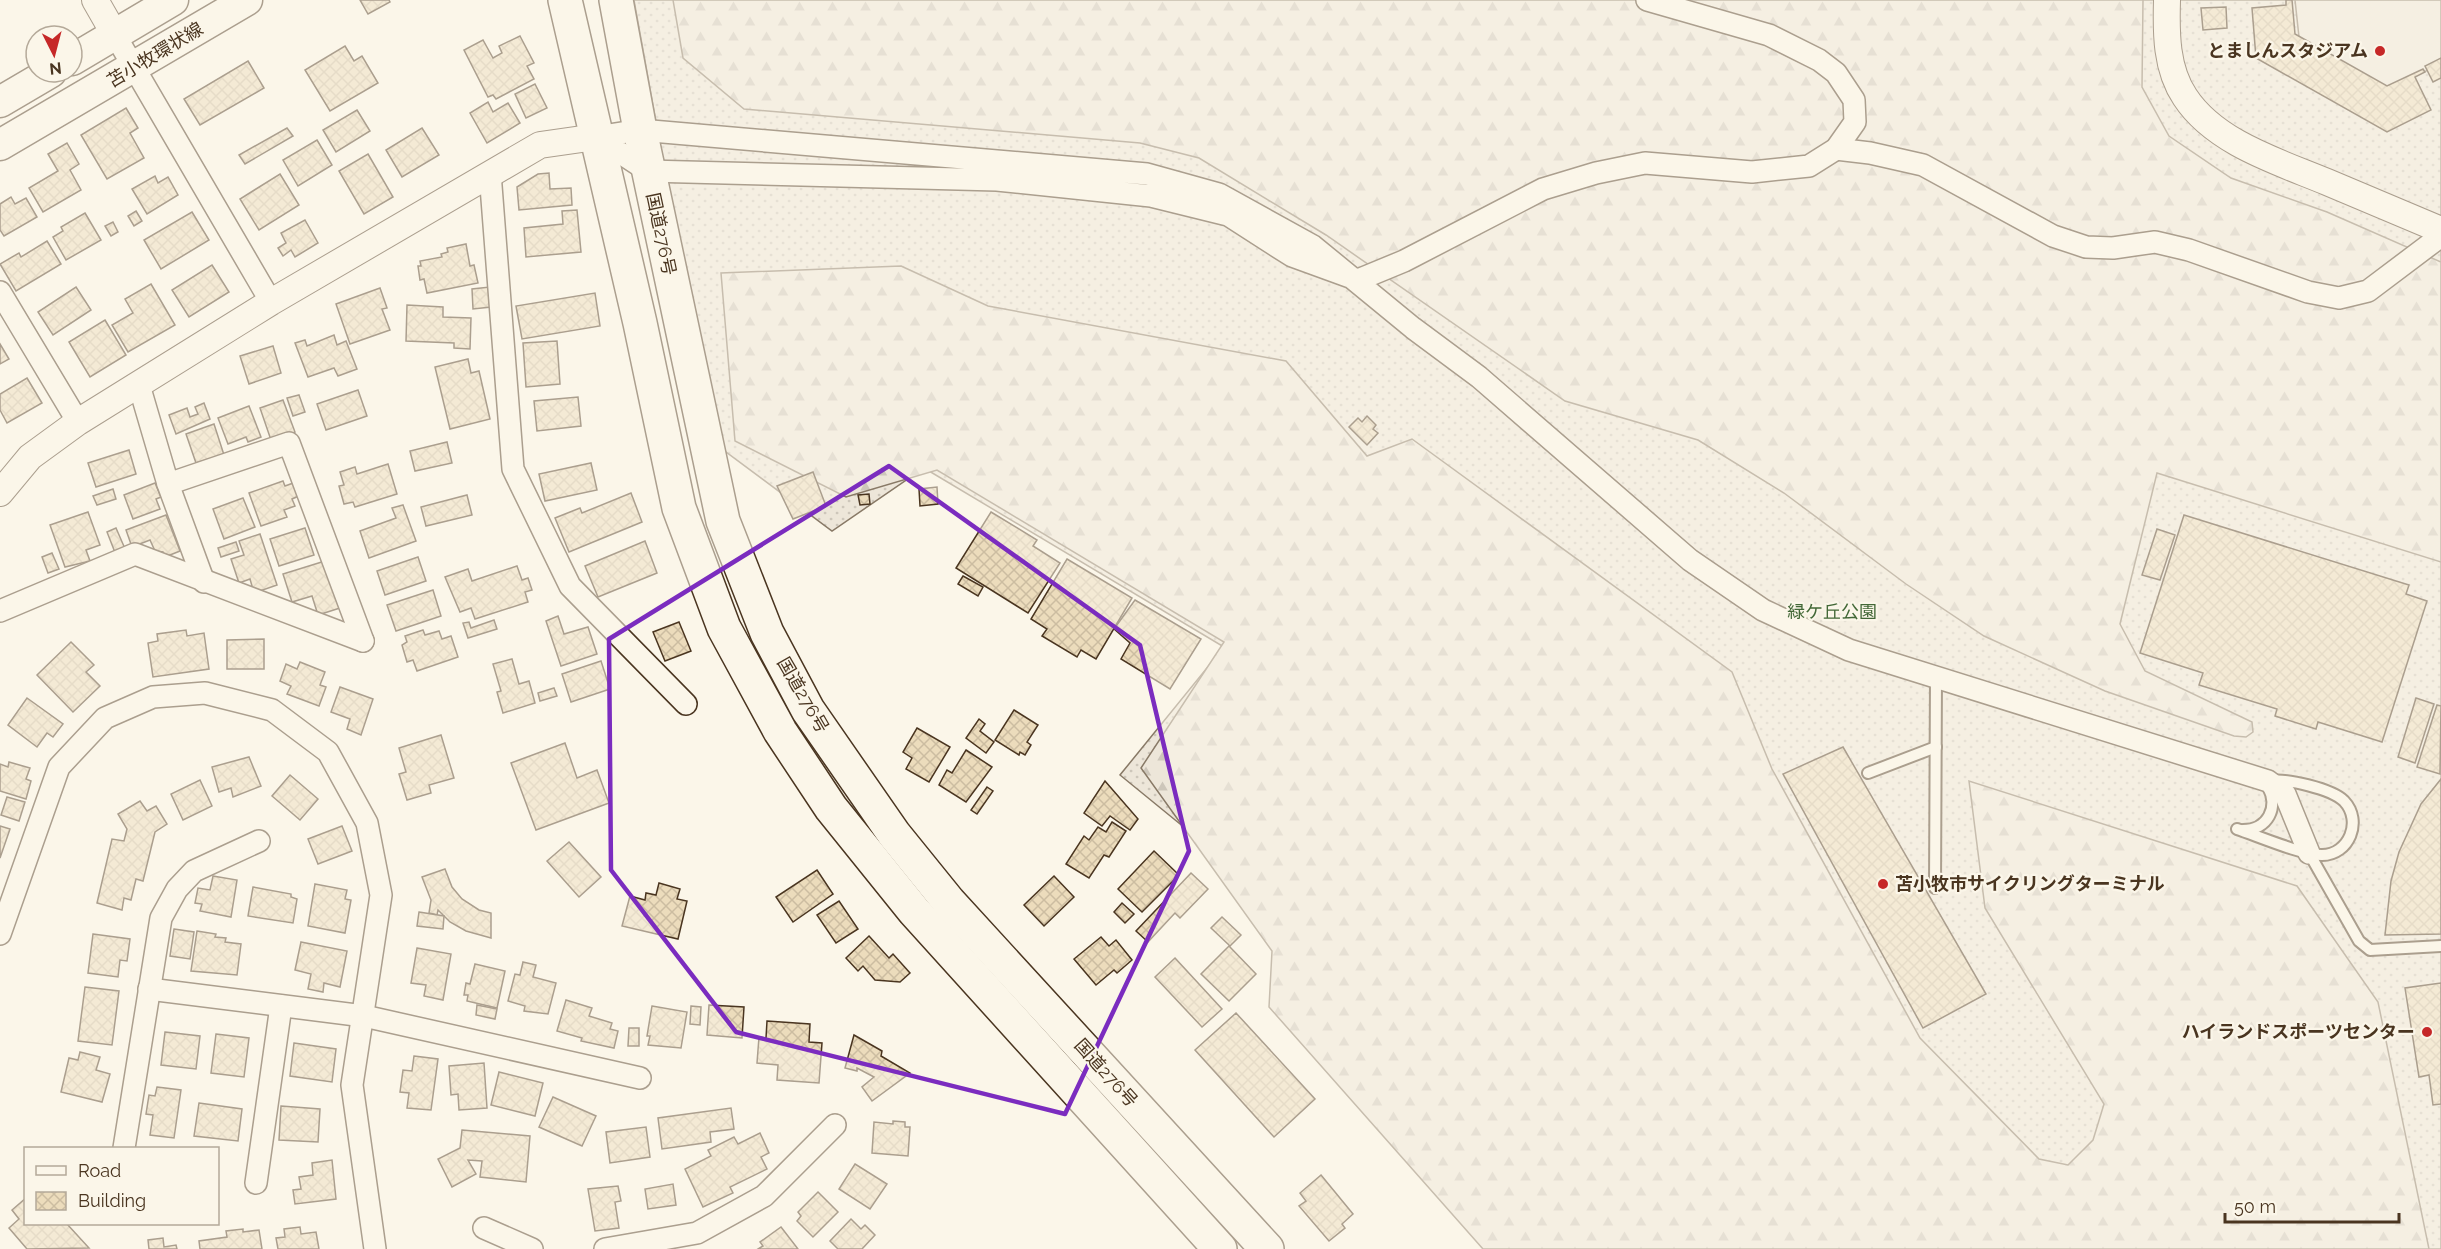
<svg xmlns="http://www.w3.org/2000/svg" width="2441" height="1249" font-family="Raleway,'Noto Sans JP',sans-serif">
<style>
.grass{fill:url(#grass-dots);stroke:#887966;stroke-width:1.5}
.forest{fill:url(#forest-firs);stroke:#887966;stroke-width:1.5}
.garden{fill:#ede6d9;stroke:#887966;stroke-width:1.5}
.building{fill:url(#building-cross-hatch);stroke:#4a3520;stroke-width:1.5}
.lines{fill:none;stroke-linecap:round;stroke-linejoin:round}
.service-casing{stroke:#4a3520;stroke-width:14}
.minor-casing{stroke:#4a3520;stroke-width:24}
.tertiary-casing{stroke:#4a3520;stroke-width:28}
.secondary-casing{stroke:#4a3520;stroke-width:33}
.trunk-casing{stroke:#4a3520;stroke-width:36}
.service{stroke:#fbf6e9;stroke-width:10}
.minor{stroke:#fbf6e9;stroke-width:21}
.tertiary{stroke:#fbf6e9;stroke-width:26}
.secondary{stroke:#fbf6e9;stroke-width:30}
.trunk{stroke:#fbf6e9;stroke-width:33}
.marked{fill:none;stroke:#7b2cbf;stroke-width:4.5;stroke-linejoin:round}
.poi-dot{fill:#c62828;stroke:#fbf6e9;stroke-width:2}
.labels{text-anchor:middle;stroke-width:4.5;stroke-linejoin:round;paint-order:stroke}
.poi-label{font-size:18px;font-weight:bold;fill:#4a3520;stroke:#fbf6e9;text-anchor:end}
.street-label{font-size:18px;fill:#4a3520;stroke:#fbf6e9}
.park-label{font-size:18px;fill:#436837;stroke:#fbf6e9}
</style>
<defs>
<pattern id="grass-dots" width="8" height="8" patternUnits="userSpaceOnUse" patternTransform="scale(1.5)"><rect width="8" height="8" fill="#ede6d9"/><path d="M2 2h.1M6 6h.1" fill="none" stroke="#cdc6ba" stroke-width="1.8" stroke-linecap="round"/></pattern>
<pattern id="forest-firs" width="22" height="20" patternUnits="userSpaceOnUse" patternTransform="scale(1.5)"><rect width="22" height="20" fill="#ede6d9"/><path d="M5 1l3.5 6h-7zM16 11l3.5 6h-7z" fill="#cdc6ba"/></pattern>
<pattern id="building-cross-hatch" width="8" height="8" patternUnits="userSpaceOnUse" patternTransform="scale(1.5)"><rect width="8" height="8" fill="#ecdcbc"/><path d="M0 0l8 8M0 8l8-8" fill="none" stroke="#ccbda1"/></pattern>
</defs>
<rect width="100%" height="100%" fill="#fbf6e9"/>
<!-- grass -->
<polygon class="grass" points="634,0 2441,0 2441,1249 1512,1249 1267,895 1120,775 1224,647 924,468 832,531 714,443"/>
<!-- forest -->
<g class="forest">
<polygon points="673,0 2143,0 2142,87 2169,136 2231,178 2327,212 2441,262 2441,562 2157,473 2120,624 2145,671 2252,722 2253,732 2246,737 2234,736 2105,691 1984,636 1906,584 1784,493 1698,440 1565,401 1326,235 1199,158 1140,143 744,109 683,58"/>
<polygon points="901,266 988,306 1286,361 1367,456 1412,439 1732,672 1772,769 1920,1038 2039,1159 2068,1165 2093,1140 2104,1104 1985,908 1969,781 2297,886 2378,1002 2429,1249 1483,1249 1269,1007 1272,951 1141,768 1224,642 937,470 846,497 735,441 721,273"/>
</g>
<!-- garden -->
<polygon class="garden" points="2295,0 2441,0 2441,64 2384,91 2299,37"/>
<!-- building -->
<g class="building">
<polygon points="360,0 389,0 390,2 368,14"/>
<polygon points="2286,0 2292,0 2295,34 2387,86 2423,69 2425,72 2415,77 2431,110 2387,132 2256,58 2252,8 2286,5"/>
<polygon points="2226,7 2227,28 2203,30 2201,8"/>
<polygon points="520,36 534,63 527,66 534,79 496,99 493,95 488,97 464,50 483,40 493,58 502,53 499,46"/>
<polygon points="345,46 354,61 362,56 378,83 330,111 305,70"/>
<polygon points="2441,58 2441,78 2433,82 2425,66"/>
<polygon points="248,61 264,88 200,125 184,99"/>
<polygon points="535,84 547,108 526,118 515,94"/>
<polygon points="488,102 493,112 508,103 520,123 487,143 470,113"/>
<polygon points="126,108 138,128 130,133 144,158 107,179 81,135"/>
<polygon points="357,110 370,131 336,152 323,130"/>
<polygon points="287,128 293,136 245,164 239,155"/>
<polygon points="422,128 439,155 402,177 386,150"/>
<polygon points="317,140 332,165 298,186 283,160"/>
<polygon points="67,143 79,164 70,170 81,190 43,212 29,188 58,171 48,154"/>
<polygon points="368,154 393,197 364,214 339,171"/>
<polygon points="549,173 550,189 571,188 572,205 519,210 517,187 538,174"/>
<polygon points="280,174 299,205 259,230 240,199"/>
<polygon points="155,176 158,183 168,177 178,195 147,214 132,189"/>
<polygon points="11,197 15,204 26,198 37,217 4,236 0,230 0,204"/>
<polygon points="577,210 581,252 526,257 524,228 563,224 562,211"/>
<polygon points="136,211 142,221 134,226 128,216"/>
<polygon points="192,212 209,240 161,269 144,240"/>
<polygon points="85,213 101,240 66,260 53,237 63,231 61,227"/>
<polygon points="305,220 318,243 295,257 291,250 283,256 278,248 286,243 281,233"/>
<polygon points="113,222 118,232 111,236 105,226"/>
<polygon points="47,241 61,264 16,291 0,264 19,253 21,257"/>
<polygon points="466,244 470,266 474,265 478,283 427,293 424,279 420,280 418,266 421,266 420,261 442,257 441,254 448,252 447,248"/>
<polygon points="212,265 229,292 189,317 172,290"/>
<polygon points="151,284 175,325 128,352 112,325 133,313 125,299"/>
<polygon points="76,287 91,310 53,335 38,312"/>
<polygon points="490,287 491,307 473,309 472,289"/>
<polygon points="380,288 387,308 382,309 390,330 350,344 336,304"/>
<polygon points="595,293 600,326 522,339 516,306"/>
<polygon points="407,305 443,307 443,317 471,318 470,349 454,348 454,343 406,341"/>
<polygon points="105,320 126,355 90,377 69,342"/>
<polygon points="334,335 337,345 346,341 357,369 338,376 334,368 308,377 295,343 305,340 307,346"/>
<polygon points="557,341 560,384 526,387 523,343"/>
<polygon points="0,344 9,359 0,364"/>
<polygon points="273,346 281,373 249,384 240,356"/>
<polygon points="468,359 471,373 479,371 490,419 450,429 435,367"/>
<polygon points="27,378 42,403 7,423 0,410 0,394"/>
<polygon points="358,390 367,416 326,430 317,404"/>
<polygon points="299,395 305,412 293,416 287,398"/>
<polygon points="578,397 581,426 537,431 534,401"/>
<polygon points="283,400 295,432 272,443 260,408"/>
<polygon points="204,403 210,419 176,434 169,415 187,408 190,417 198,414 195,407"/>
<polygon points="249,406 261,437 248,442 246,437 228,444 218,418"/>
<polygon points="1367,416 1376,425 1373,429 1378,433 1367,445 1349,427 1358,418 1362,422"/>
<polygon points="214,424 225,458 211,463 209,459 196,463 186,434"/>
<polygon points="447,442 452,463 415,471 410,451"/>
<polygon points="129,450 136,474 96,487 88,463"/>
<polygon points="591,463 597,490 545,501 539,474"/>
<polygon points="388,464 397,494 355,507 353,502 344,504 339,486 344,485 340,472 355,467 357,474"/>
<polygon points="813,472 826,506 793,519 777,486"/>
<polygon points="283,481 285,486 296,482 301,495 292,499 295,506 284,510 287,517 261,526 249,493"/>
<polygon points="155,483 161,497 156,499 160,509 133,519 124,495"/>
<polygon points="937,487 938,504 920,506 919,489"/>
<polygon points="113,489 116,499 97,505 93,496"/>
<polygon points="631,493 642,522 569,552 555,518 580,508 582,513"/>
<polygon points="869,494 870,504 860,505 858,495"/>
<polygon points="467,495 472,515 426,526 421,507"/>
<polygon points="243,498 255,527 224,539 213,509"/>
<polygon points="403,505 416,541 369,558 360,531 396,518 392,508"/>
<polygon points="88,512 100,545 86,550 90,561 65,567 50,525"/>
<polygon points="991,512 1037,540 1033,546 1060,563 1028,613 956,568"/>
<polygon points="166,515 180,551 165,557 163,552 155,551 150,540 132,547 126,530"/>
<polygon points="2184,515 2409,585 2406,594 2427,601 2382,742 2318,722 2316,729 2275,716 2277,709 2199,685 2203,673 2140,653"/>
<polygon points="116,528 126,551 116,555 107,532"/>
<polygon points="305,528 314,555 279,566 270,539"/>
<polygon points="2157,529 2175,535 2160,580 2142,575"/>
<polygon points="260,534 277,585 254,593 250,579 239,583 231,559 244,555 239,541"/>
<polygon points="645,541 657,573 598,597 585,566"/>
<polygon points="236,542 239,551 221,557 218,548"/>
<polygon points="52,553 59,569 48,573 42,557"/>
<polygon points="418,557 426,581 385,595 377,571"/>
<polygon points="1067,559 1132,598 1096,659 1081,650 1077,657 1042,636 1047,629 1031,619"/>
<polygon points="325,561 340,608 318,615 312,596 292,602 283,574"/>
<polygon points="517,566 522,580 528,578 532,590 525,592 528,602 475,619 471,608 460,612 445,577 468,569 472,581"/>
<polygon points="963,576 983,587 978,596 958,584"/>
<polygon points="433,590 441,616 396,631 387,605"/>
<polygon points="1135,600 1201,639 1170,689 1121,659 1130,643 1114,629"/>
<polygon points="558,616 564,634 588,627 597,654 561,666 546,621"/>
<polygon points="494,620 497,629 468,638 463,623 469,622 471,628"/>
<polygon points="679,622 691,651 665,661 653,632"/>
<polygon points="186,630 187,636 204,633 209,669 153,677 148,643 158,641 157,634"/>
<polygon points="423,630 425,635 439,631 442,639 451,636 458,657 417,671 413,660 407,662 402,645 407,642 405,636"/>
<polygon points="264,639 264,669 227,669 227,640"/>
<polygon points="71,642 94,665 86,672 100,686 73,712 37,675"/>
<polygon points="512,659 519,684 529,681 535,703 503,713 497,692 501,691 493,664"/>
<polygon points="601,661 610,689 571,702 562,674"/>
<polygon points="300,662 325,672 320,685 326,687 319,706 287,694 291,686 280,681 286,664 297,669"/>
<polygon points="340,687 373,699 361,735 347,729 350,719 331,712"/>
<polygon points="554,688 557,696 540,701 538,693"/>
<polygon points="27,698 63,724 53,737 47,733 37,747 8,725"/>
<polygon points="2416,698 2434,704 2415,763 2398,757"/>
<polygon points="2437,705 2441,706 2440,774 2417,767"/>
<polygon points="1014,710 1038,725 1027,742 1031,745 1025,755 1020,752 1019,755 995,740"/>
<polygon points="979,719 985,724 980,731 994,742 986,753 966,738"/>
<polygon points="917,728 950,747 929,782 906,769 912,758 903,752"/>
<polygon points="441,735 454,778 429,785 431,793 407,800 399,774 406,772 399,748"/>
<polygon points="565,743 577,778 597,770 609,803 536,830 511,763"/>
<polygon points="1843,747 1986,994 1923,1028 1783,774"/>
<polygon points="966,750 992,767 966,802 939,785 947,770 952,773"/>
<polygon points="249,757 261,786 233,797 231,788 219,792 212,767"/>
<polygon points="9,762 30,768 26,779 31,781 26,799 0,791 0,764 8,767"/>
<polygon points="290,775 318,799 300,820 272,796"/>
<polygon points="2441,779 2441,934 2385,935 2391,881 2399,852 2421,804"/>
<polygon points="200,780 212,806 183,820 171,794"/>
<polygon points="1105,781 1138,819 1130,830 1110,816 1102,826 1084,813"/>
<polygon points="987,787 993,791 977,814 971,810"/>
<polygon points="7,797 25,802 19,821 1,815"/>
<polygon points="140,801 147,811 156,806 167,824 155,832 143,881 136,879 131,900 124,898 122,910 97,903 112,839 124,841 127,829 118,814"/>
<polygon points="1112,822 1126,831 1109,857 1104,855 1089,878 1066,864 1084,836 1089,840 1098,827 1106,832"/>
<polygon points="0,826 10,829 0,858"/>
<polygon points="342,826 352,851 318,864 308,839"/>
<polygon points="569,842 601,877 579,897 547,861"/>
<polygon points="1154,851 1179,875 1142,912 1118,889"/>
<polygon points="445,869 452,887 462,899 479,910 491,913 491,938 466,931 450,922 438,910 437,915 429,913 431,900 422,877"/>
<polygon points="817,870 833,894 793,922 776,897"/>
<polygon points="1191,873 1208,889 1180,918 1175,913 1148,942 1136,931"/>
<polygon points="213,876 237,880 231,917 200,911 202,904 195,903 198,888 210,890"/>
<polygon points="1054,876 1074,897 1044,926 1024,905"/>
<polygon points="659,883 680,889 677,899 687,901 678,939 622,926 630,896 645,900 646,893 656,895"/>
<polygon points="315,884 347,890 345,899 351,900 345,933 308,926"/>
<polygon points="253,887 291,894 291,897 297,899 293,923 248,916"/>
<polygon points="839,901 858,929 836,943 817,915"/>
<polygon points="1122,903 1134,914 1125,923 1114,912"/>
<polygon points="419,912 444,916 443,929 417,926"/>
<polygon points="1222,917 1241,935 1230,946 1211,928"/>
<polygon points="174,929 194,932 190,959 170,956"/>
<polygon points="197,931 216,934 215,937 226,938 225,942 241,944 237,975 191,971"/>
<polygon points="93,934 130,939 127,961 120,960 118,977 88,973"/>
<polygon points="869,936 889,958 893,954 910,973 900,982 875,980 863,966 858,971 846,958"/>
<polygon points="1101,937 1109,946 1116,940 1132,960 1117,973 1114,970 1096,985 1074,959"/>
<polygon points="301,942 347,951 340,987 324,983 323,992 308,989 311,974 295,970"/>
<polygon points="1229,946 1256,974 1229,1001 1201,974"/>
<polygon points="417,948 451,954 443,1000 424,996 426,985 411,983"/>
<polygon points="1175,958 1222,1009 1202,1027 1155,977"/>
<polygon points="523,962 536,965 533,977 556,983 548,1014 524,1011 525,1006 508,1001 515,974 520,975"/>
<polygon points="475,964 505,971 497,1008 467,1001 468,995 464,995 466,983 470,984"/>
<polygon points="2441,983 2441,1104 2433,1105 2429,1075 2419,1077 2405,988"/>
<polygon points="85,987 119,991 112,1045 78,1041"/>
<polygon points="566,1000 592,1008 589,1016 612,1023 610,1029 618,1031 614,1048 581,1041 582,1038 557,1031"/>
<polygon points="477,1005 497,1009 495,1019 476,1015"/>
<polygon points="709,1005 744,1007 742,1038 707,1035"/>
<polygon points="652,1006 687,1012 681,1048 648,1045 650,1036 647,1036"/>
<polygon points="691,1006 701,1007 700,1025 690,1024"/>
<polygon points="1236,1013 1315,1099 1274,1137 1195,1050"/>
<polygon points="767,1021 810,1024 809,1042 822,1043 819,1083 777,1080 778,1065 757,1063 759,1037 766,1038"/>
<polygon points="629,1028 639,1028 639,1046 628,1046"/>
<polygon points="165,1032 200,1036 196,1069 161,1065"/>
<polygon points="216,1034 249,1038 244,1077 211,1073"/>
<polygon points="854,1035 882,1051 881,1056 910,1073 872,1101 862,1087 874,1077 857,1068 857,1071 845,1068"/>
<polygon points="294,1043 336,1049 332,1082 290,1076"/>
<polygon points="80,1052 100,1057 96,1070 110,1074 102,1102 61,1092 69,1058 78,1060"/>
<polygon points="414,1056 438,1059 431,1110 407,1108 409,1093 400,1092 403,1070 412,1071"/>
<polygon points="484,1063 487,1108 459,1110 458,1094 451,1095 449,1066"/>
<polygon points="499,1072 543,1083 535,1116 491,1105"/>
<polygon points="157,1087 181,1090 174,1138 150,1135 153,1115 146,1114 149,1095 155,1096"/>
<polygon points="553,1097 596,1116 582,1146 539,1127"/>
<polygon points="199,1103 242,1109 238,1141 194,1136"/>
<polygon points="281,1106 320,1109 318,1142 279,1140"/>
<polygon points="731,1108 734,1129 710,1132 711,1142 662,1149 658,1118"/>
<polygon points="893,1121 905,1122 905,1127 910,1127 908,1156 872,1153 874,1122 893,1124"/>
<polygon points="646,1127 650,1157 610,1163 606,1132"/>
<polygon points="462,1130 530,1136 526,1182 480,1177 482,1161 468,1160 476,1174 452,1187 438,1159 460,1148"/>
<polygon points="760,1133 769,1153 761,1157 767,1169 730,1187 733,1193 703,1207 685,1169 711,1156 708,1150 734,1137 738,1144"/>
<polygon points="332,1160 336,1199 295,1204 293,1190 301,1189 299,1177 313,1175 312,1163"/>
<polygon points="855,1164 887,1184 870,1209 839,1189"/>
<polygon points="1321,1175 1353,1214 1342,1224 1345,1228 1329,1241 1299,1206 1306,1201 1300,1193"/>
<polygon points="673,1184 676,1205 648,1209 645,1189"/>
<polygon points="618,1186 621,1201 615,1202 619,1228 595,1231 588,1189"/>
<polygon points="818,1192 838,1212 813,1237 797,1221 801,1216 798,1212"/>
<polygon points="26,1198 26,1224 67,1224 89,1248 27,1249 9,1228 19,1219 12,1210"/>
<polygon points="851,1219 861,1229 865,1225 875,1235 862,1249 838,1249 830,1241"/>
<polygon points="300,1227 301,1234 316,1232 319,1249 278,1249 276,1238 285,1237 284,1229"/>
<polygon points="781,1227 798,1249 758,1249 763,1246 760,1242"/>
<polygon points="243,1229 243,1232 259,1230 262,1249 200,1249 199,1241 227,1237 226,1231"/>
<polygon points="163,1238 164,1247 176,1245 177,1249 149,1249 148,1240"/>
</g>
<g class="lines">
<defs>
<g id="service">
<polyline points="1868,773 1936,747"/>
<path d="M2237,829C2258,836 2302,855 2322,855C2349,855 2363,821 2344,801C2332,789 2286,778 2270,781"/>
<path d="M2243,830C2268,830 2279,807 2268,787"/>
<polyline points="2309,853 2359,941 2370,950 2441,946"/>
<polyline points="1935,888 1936,677"/>
</g>
<g id="minor">
<polyline points="1647,0 1769,35 1819,60 1836,73 1854,100 1855,122 1836,149 1809,166 1752,172 1645,163 1596,173 1543,189 1404,261 1358,280 1292,256 1228,215 1151,196 997,180 648,171 596,137 640,130 1147,174 1219,194 1313,246 1413,328 1479,377 1690,560 1763,610 1849,650 2268,781 2285,794 2309,853"/>
<polyline points="115,35 271,302"/>
<polyline points="1836,149 1870,153 1923,165 2053,236 2086,247 2113,248 2155,242 2189,250 2308,292 2339,298 2368,291 2441,236"/>
<polyline points="490,173 513,469 570,586 686,704"/>
<polyline points="0,292 78,422"/>
<polyline points="139,385 168,484 204,582"/>
<polyline points="168,484 289,443 363,641"/>
<polyline points="0,611 135,554 363,641"/>
<polyline points="0,934 59,767 105,718 153,697 205,693 272,710 328,752 367,823 381,895 352,1085 375,1249"/>
<polyline points="149,989 364,1016 640,1078"/>
<polyline points="124,1148 161,918 177,889 194,871 259,841"/>
<polyline points="256,1183 281,1006"/>
<polyline points="484,1228 532,1249"/>
<polyline points="605,1249 697,1233 764,1196 835,1125"/>
</g>
<g id="tertiary">
<polyline points="95,0 115,35"/>
<path d="M2167,0C2166,33 2166,69 2185,97C2215,143 2279,162 2327,182C2365,198 2403,214 2441,230"/>
<polyline points="0,493 30,457 78,422 271,302 540,145 596,137"/>
</g>
<g id="secondary">
<polyline points="72,60 173,0"/>
<polyline points="0,102 51,72"/>
<polyline points="0,145 247,0"/>
</g>
<g id="trunk">
<polyline points="565,0 640,323 679,508 724,628 780,731 831,808 914,911 1220,1249"/>
<polyline points="616,0 640,130 723,521 767,633 808,710 894,834 949,902 1267,1249"/>
</g>
</defs>
<!-- service casing -->
<use href="#service" class="service-casing"/>
<!-- minor casing -->
<use href="#minor" class="minor-casing"/>
<!-- tertiary casing -->
<use href="#tertiary" class="tertiary-casing"/>
<!-- secondary casing -->
<use href="#secondary" class="secondary-casing"/>
<!-- trunk casing -->
<use href="#trunk" class="trunk-casing"/>
<!-- service -->
<use href="#service" class="service"/>
<!-- minor -->
<use href="#minor" class="minor"/>
<!-- tertiary -->
<use href="#tertiary" class="tertiary"/>
<!-- secondary -->
<use href="#secondary" class="secondary"/>
<!-- trunk -->
<use href="#trunk" class="trunk"/>
</g>
<!-- marked area -->
<path d="M0 0H2441V1249H0ZM889,466L1140,645L1189,851L1065,1114L736,1032L611,870L609,639Z" fill="#fbf6e9" fill-opacity=".55" fill-rule="evenodd"/>
<path class="marked" d="M889,466L1140,645L1189,851L1065,1114L736,1032L611,870L609,639Z"/>
<!-- markers -->
<g class="poi-dot">
<circle cx="2380" cy="51" r="6"/>
<circle cx="1883" cy="884" r="6"/>
<circle cx="2427" cy="1032" r="6"/>
</g>
<g class="labels">
<!-- poi labels -->
<g class="poi-label">
<text x="2368" y="57">とましんスタジアム</text>
<text x="1895" y="890" text-anchor="start">苫小牧市サイクリングターミナル</text>
<text x="2415" y="1038">ハイランドスポーツセンター</text>
</g>
<!-- street labels -->
<g class="street-label">
<text transform="translate(155 55) rotate(-31)" y="6">苫小牧環状線</text>
<text transform="translate(661 234) rotate(78)" y="6">国道276号</text>
<text transform="translate(803 695) rotate(60)" y="6">国道276号</text>
<text transform="translate(1106 1073) rotate(48)" y="6">国道276号</text>
</g>
<!-- park labels -->
<g class="park-label">
<text x="1832" y="618">緑ケ丘公園</text>
</g>
</g>
<!-- legend -->
<rect x="24" y="1147" width="195" height="78" fill="#fbf6e9" stroke="#b4a999" stroke-width="1.5"/>
<rect x="36" y="1166" width="30" height="9" fill="#fbf6e9" stroke="#b4a999" stroke-width="1.5"/>
<text x="78" y="1177" font-size="18" fill="#4a3520">Road</text>
<rect x="36" y="1192" width="30" height="18" fill="url(#building-cross-hatch)" stroke="#b4a999" stroke-width="1.5"/>
<text x="78" y="1207" font-size="18" fill="#4a3520">Building</text>
<!-- north arrow -->
<g transform="translate(54 54) rotate(174)"><circle r="28" fill="#fbf6e9" stroke="#b4a999" stroke-width="1.5"/>
<path d="M0-4.5L10 22L0 15L-10 22Z" fill="#c62828"/>
<text y="-9" font-size="16" font-weight="bold" text-anchor="middle" fill="#4a3520">N</text>
</g>
<!-- scale -->
<path d="M2225 1213v9h174v-9" fill="none" stroke="#4a3520" stroke-width="3"/>
<text x="2234" y="1213" font-size="18" fill="#4a3520" stroke="#fbf6e9" stroke-width="4.5" paint-order="stroke">50 m</text>
</svg>
